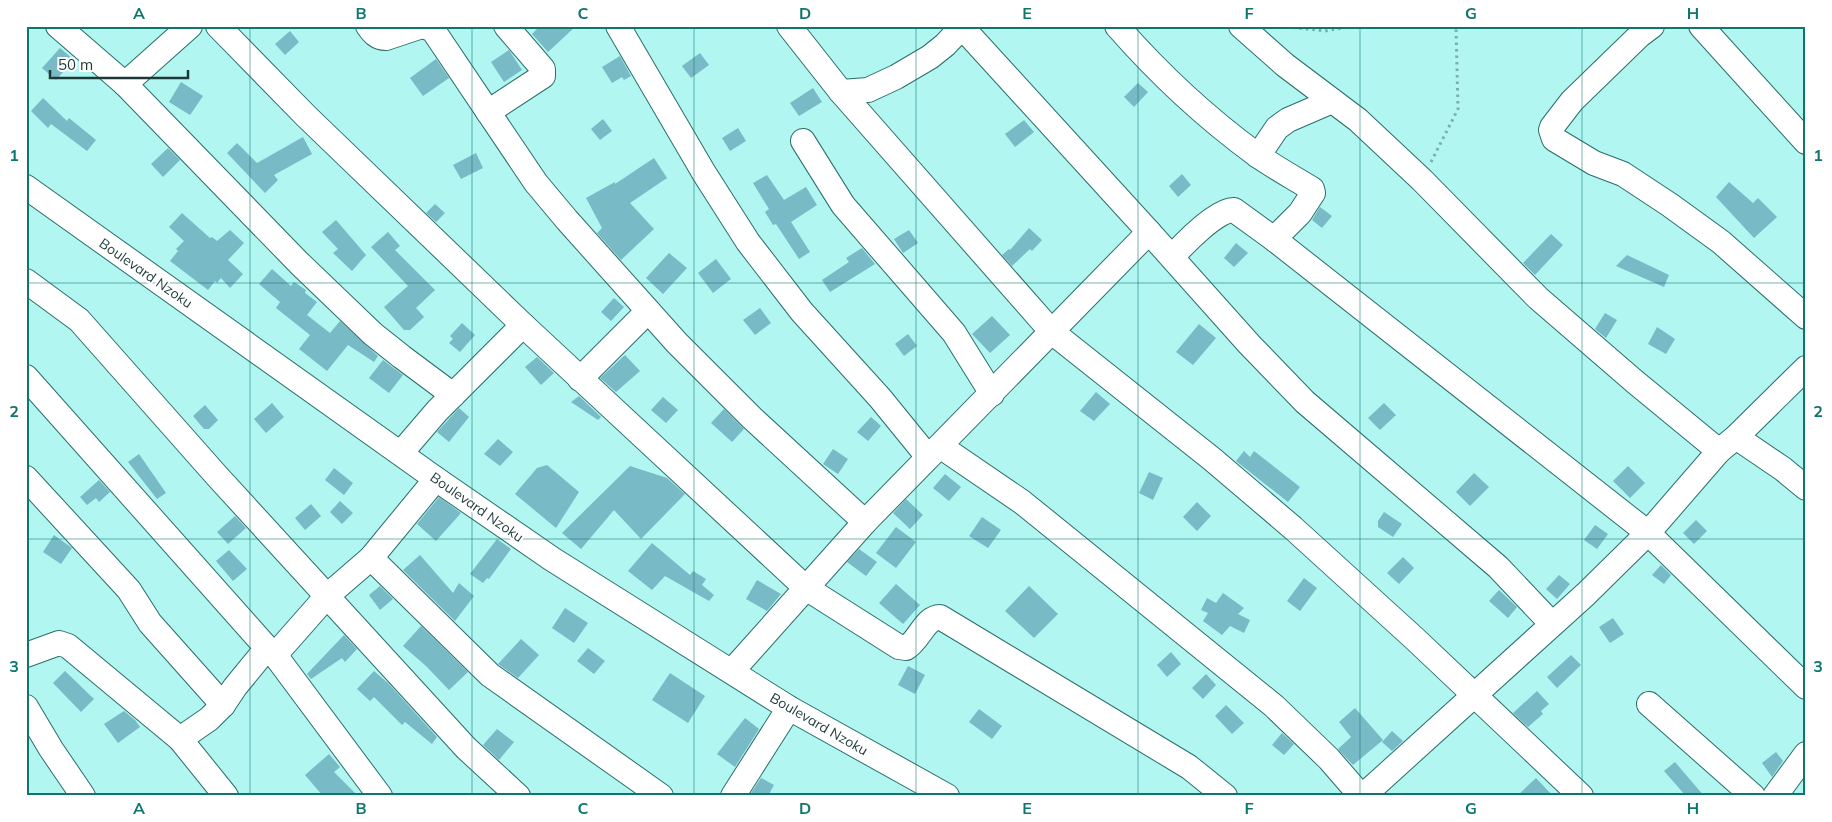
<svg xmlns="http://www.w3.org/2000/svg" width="1832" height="822" font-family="Mulish,sans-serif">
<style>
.building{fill:#78bac5}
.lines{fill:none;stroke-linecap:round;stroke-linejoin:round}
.minor-casing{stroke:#296e6a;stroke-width:26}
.path{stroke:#7ab0ac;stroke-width:3;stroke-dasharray:2.5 4;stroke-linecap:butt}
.minor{stroke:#fff;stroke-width:24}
.grid{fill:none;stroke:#0f766e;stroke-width:1;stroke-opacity:0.55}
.labels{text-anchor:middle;stroke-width:4;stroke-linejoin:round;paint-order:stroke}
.street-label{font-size:14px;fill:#1d3937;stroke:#fff}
.neatline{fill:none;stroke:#0f766e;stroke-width:2}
.grid-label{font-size:16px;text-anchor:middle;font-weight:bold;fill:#0f766e}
</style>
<rect width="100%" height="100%" fill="#b1f6f1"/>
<!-- building -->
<g class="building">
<polygon points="540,26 576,26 548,52 532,34"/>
<polygon points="290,31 299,42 285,55 275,44"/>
<polygon points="60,48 74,60 56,80 42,68"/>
<polygon points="509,50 522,70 504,82 491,62"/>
<polygon points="700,53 709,65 691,78 682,66"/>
<polygon points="620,56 631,76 624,80 622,77 612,83 602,67"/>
<polygon points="436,59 449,78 423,96 410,78"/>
<polygon points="181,82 203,96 190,115 169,102"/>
<polygon points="1138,83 1148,92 1134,107 1124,97"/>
<polygon points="813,88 822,102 799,116 790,103"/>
<polygon points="43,98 67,121 69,118 96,140 87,151 51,124 48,128 31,111"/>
<polygon points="603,119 612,131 600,140 591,129"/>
<polygon points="1024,120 1034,132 1015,147 1005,134"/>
<polygon points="738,128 746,141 730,151 722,138"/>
<polygon points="303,137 312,154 274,175 278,180 265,193 227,153 237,143 257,163"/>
<polygon points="168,148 180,160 163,177 151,164"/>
<polygon points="476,153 483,168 461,179 453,165"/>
<polygon points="654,158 667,178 630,203 654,229 621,260 597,233 602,228 586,198 615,182 615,184"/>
<polygon points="1182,174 1191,185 1178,197 1169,186"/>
<polygon points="767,175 784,200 806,187 817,205 791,222 810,252 799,259 776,224 773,225 765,212 769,209 753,183"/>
<polygon points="1729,182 1753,203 1758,198 1777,217 1754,238 1716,197"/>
<polygon points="435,204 445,213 436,222 426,213"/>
<polygon points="1320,207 1332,216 1322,228 1312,220"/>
<polygon points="182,213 210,238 212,237 217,241 230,230 244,243 228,260 243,274 230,288 221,278 217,283 215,281 208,290 170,261 178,251 176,249 184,241 169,227"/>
<polygon points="336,220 366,255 352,271 333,253 338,249 322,232"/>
<polygon points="1029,228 1042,240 1032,251 1030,249 1012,266 1002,255 1009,249 1010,250"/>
<polygon points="909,230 918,243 903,253 894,239"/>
<polygon points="388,232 400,246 395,250 435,290 416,308 424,317 410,330 404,330 384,307 408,286 371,247"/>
<polygon points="1551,234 1563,245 1535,275 1523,263"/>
<polygon points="1236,243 1248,253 1234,267 1224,258"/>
<polygon points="862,248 875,264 830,292 822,280 849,262 846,258"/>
<polygon points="669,253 687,268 663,294 646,278"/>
<polygon points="1627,255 1669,275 1664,287 1616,266"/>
<polygon points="716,259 731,279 713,293 698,273"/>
<polygon points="272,269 291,286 294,282 306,290 305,293 317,302 307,315 330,333 340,321 378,356 374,362 348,345 327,371 299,349 310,335 276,308 280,302 259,284"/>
<polygon points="614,298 624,307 611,321 601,312"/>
<polygon points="760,308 771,323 755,335 743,320"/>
<polygon points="1605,313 1617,320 1606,338 1595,329"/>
<polygon points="992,316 1010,335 990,353 972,334"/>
<polygon points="462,323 475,335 460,352 449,343 453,339 450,336"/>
<polygon points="1199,324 1216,338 1193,365 1176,352"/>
<polygon points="1657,327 1675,339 1666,354 1648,344"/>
<polygon points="908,334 917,346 904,356 895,344"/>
<polygon points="625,355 640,371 616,392 600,378"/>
<polygon points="537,357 554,373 541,385 525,367"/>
<polygon points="383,360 403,375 389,393 369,378"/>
<polygon points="1096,392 1110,404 1094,421 1080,411"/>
<polygon points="579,396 601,417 598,420 571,402"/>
<polygon points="663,397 678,410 666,423 651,410"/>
<polygon points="272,403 284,417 266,433 254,419"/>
<polygon points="1384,403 1396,415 1380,430 1368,418"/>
<polygon points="205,405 218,420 209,429 204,429 193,416"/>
<polygon points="459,408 469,417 449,442 437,432"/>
<polygon points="724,409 744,429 732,442 711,423"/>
<polygon points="871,417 881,426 868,441 857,432"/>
<polygon points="498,439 513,452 500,466 484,454"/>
<polygon points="833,449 848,459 838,474 823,464"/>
<polygon points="1244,451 1250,457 1254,451 1300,487 1288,502 1236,461"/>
<polygon points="139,454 166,493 157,499 128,462"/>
<polygon points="547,465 579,492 556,528 515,494 537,468"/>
<polygon points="630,466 667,478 685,494 641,539 614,510 581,549 562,533"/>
<polygon points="1628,466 1645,483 1630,498 1613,481"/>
<polygon points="334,468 353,483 344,495 325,480"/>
<polygon points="1149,472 1163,478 1153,500 1139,493"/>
<polygon points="1474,473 1489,487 1470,506 1456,492"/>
<polygon points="945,474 961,487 949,501 933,488"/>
<polygon points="99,480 110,492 99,502 96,498 87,505 80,497"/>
<polygon points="439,497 461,513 436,541 417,524"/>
<polygon points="906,499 923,515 910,529 893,513"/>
<polygon points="340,501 353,513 342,524 330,512"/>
<polygon points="1197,502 1211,516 1197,531 1183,517"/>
<polygon points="311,504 321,516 305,530 295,518"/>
<polygon points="1384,512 1402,524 1393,537 1378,527 1378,521"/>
<polygon points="235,516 246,528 228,544 217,532"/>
<polygon points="982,517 1001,530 988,548 969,536"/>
<polygon points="1696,520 1707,531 1694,544 1683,533"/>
<polygon points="1595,525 1608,534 1597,549 1584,540"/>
<polygon points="896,527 916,542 896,568 876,553"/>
<polygon points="54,535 72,548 61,564 43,552"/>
<polygon points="497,539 511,549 489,579 487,578 483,583 470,574"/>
<polygon points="652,543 690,575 693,571 706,579 702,585 714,595 709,601 665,576 652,590 628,571"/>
<polygon points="859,549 877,562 866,576 847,562"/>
<polygon points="229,550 247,569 233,581 216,561"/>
<polygon points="420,555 453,593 459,583 474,596 455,621 403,570"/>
<polygon points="1403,557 1414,568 1399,584 1387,573"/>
<polygon points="1661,565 1671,575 1664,584 1652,575"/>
<polygon points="1559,575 1570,584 1557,599 1546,589"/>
<polygon points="1304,578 1317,588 1300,611 1287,601"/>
<polygon points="757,580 781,594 767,611 746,599"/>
<polygon points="896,584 920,605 903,624 879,603"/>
<polygon points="380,586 393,599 380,610 369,595"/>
<polygon points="1029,586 1058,614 1034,638 1005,611"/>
<polygon points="1499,590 1517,607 1508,618 1489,601"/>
<polygon points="1223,593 1244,608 1238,614 1250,620 1244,633 1230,626 1222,635 1203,621 1208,613 1201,610 1207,598 1216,603"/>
<polygon points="565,608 588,623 574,643 552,628"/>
<polygon points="1613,618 1624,634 1610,643 1599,627"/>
<polygon points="421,626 468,672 449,690 426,666 403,646"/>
<polygon points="344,635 357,649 345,662 342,658 311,679 307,674"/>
<polygon points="521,639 539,655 518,678 498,664"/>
<polygon points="588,648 605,661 594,674 577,661"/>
<polygon points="1171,652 1181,664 1167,677 1157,665"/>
<polygon points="1571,655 1581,665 1557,688 1547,677"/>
<polygon points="908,666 925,675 915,694 898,685"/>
<polygon points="65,671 94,699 81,712 53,683"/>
<polygon points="374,671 389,684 437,737 432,744 405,722 402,725 374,697 370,701 357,689"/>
<polygon points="670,673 705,696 688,723 652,700"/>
<polygon points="1206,674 1216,685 1203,699 1192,688"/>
<polygon points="1537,691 1549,704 1541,711 1543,714 1528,727 1513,713"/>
<polygon points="1226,705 1244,723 1232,734 1215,716"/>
<polygon points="1355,708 1383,740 1353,765 1338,749 1351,737 1339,722"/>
<polygon points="979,709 1002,726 992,739 969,722"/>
<polygon points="124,711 135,720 140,727 118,743 104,724"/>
<polygon points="745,718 759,729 735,767 717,754"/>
<polygon points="497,729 514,742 499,760 483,745"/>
<polygon points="1392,731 1403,741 1392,751 1382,742"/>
<polygon points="1282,733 1294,744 1284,755 1272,745"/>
<polygon points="1776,752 1783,761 1772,777 1762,763"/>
<polygon points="329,754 340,767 334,772 358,796 323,796 305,775"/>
<polygon points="1675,762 1704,796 1686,796 1664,771"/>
<polygon points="761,778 774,785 768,796 749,796"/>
<polygon points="1536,778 1553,796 1517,796"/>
</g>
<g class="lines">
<defs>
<g id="minor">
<polyline points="58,26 125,84 299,263 373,334 402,357 453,395"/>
<path d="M218,26L306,116L523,325L806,588L899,647L906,648C919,641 925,617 940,617L1189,767L1225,796"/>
<path d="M368,26C373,33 377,38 386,38L422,26"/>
<polyline points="424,26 433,30 536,183 567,220 677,343 752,418 865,522"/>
<polyline points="618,26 704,173 748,242 802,312 880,398 928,457"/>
<polyline points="789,26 841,92 1052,332 1212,459 1293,528 1415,639 1581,796"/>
<polyline points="961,26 1149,232 1249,344 1305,402 1498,567 1552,624"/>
<path d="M1117,26C1159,74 1205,117 1257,155C1274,167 1294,178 1312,189L1313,193L1300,213L1274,239"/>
<polyline points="1241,26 1285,65 1358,120 1422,180 1538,298 1634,381 1719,451"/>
<polyline points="1652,26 1640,35 1572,101 1552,127 1551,130 1554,139 1594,163 1623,174 1670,205 1721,242 1806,317"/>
<polyline points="1701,26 1806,142"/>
<polyline points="125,84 190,26"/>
<polyline points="841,92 868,90 896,77 930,57 945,45 962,27"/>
<polyline points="488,112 543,76 543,69 506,26"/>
<polyline points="803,141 843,205 954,333 992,394"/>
<polyline points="1258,156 1277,128 1288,120 1332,101"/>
<polyline points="26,187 436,479 552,559 789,708 947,796"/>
<path d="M1172,257C1183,245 1217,209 1234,210L1274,239L1648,533L1806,687"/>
<polyline points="26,281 79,320 217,476 466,748 518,796"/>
<polyline points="26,377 267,648 275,655 380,796"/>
<polyline points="580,379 648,311"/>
<polyline points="1736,437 1783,469 1806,488"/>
<polyline points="940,446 1022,502 1274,706 1329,759 1361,796"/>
<polyline points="401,453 437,411 523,325"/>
<polyline points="26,478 129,590 150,623 223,705"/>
<polyline points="371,558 490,675 661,796"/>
<polyline points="26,655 59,643 68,646 180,739 226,796"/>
<polyline points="275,655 327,596 371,558 436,479"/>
<polyline points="732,671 865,522 1149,232"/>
<polyline points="1649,704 1753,796"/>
<polyline points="26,707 51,749 83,796"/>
<polyline points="180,739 209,719 223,705 235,687 267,648"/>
<polyline points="733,796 789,708"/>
<polyline points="1363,796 1586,594 1648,533 1719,451 1736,437 1806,368"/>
<polyline points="1775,796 1806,754"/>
</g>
</defs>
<!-- minor casing -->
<use href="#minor" class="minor-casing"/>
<!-- path -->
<g class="path">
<polyline points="1280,26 1325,31 1355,26"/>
<polyline points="1431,162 1458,109 1456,26"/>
</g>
<!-- minor -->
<use href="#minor" class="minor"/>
</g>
<!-- grid -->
<path class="grid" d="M250,26V796M472,26V796M694,26V796M916,26V796M1138,26V796M1360,26V796M1582,26V796M26,283H1806M26,539H1806"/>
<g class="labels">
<!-- street labels -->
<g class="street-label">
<text transform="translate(146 273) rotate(35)" y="5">Boulevard Nzoku</text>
<text transform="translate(477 507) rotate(35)" y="5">Boulevard Nzoku</text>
<text transform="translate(819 724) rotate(30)" y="5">Boulevard Nzoku</text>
</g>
</g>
<!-- border -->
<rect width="1832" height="822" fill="none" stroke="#ffffff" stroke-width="55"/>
<!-- scale -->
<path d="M50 70v8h138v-8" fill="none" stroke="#1d3937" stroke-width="2.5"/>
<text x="58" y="70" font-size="15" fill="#1d3937" stroke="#ffffff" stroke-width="4" paint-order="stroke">50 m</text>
<rect x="28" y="28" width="1776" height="766" class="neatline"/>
<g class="grid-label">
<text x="139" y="19">A</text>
<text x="361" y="19">B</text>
<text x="583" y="19">C</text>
<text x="805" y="19">D</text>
<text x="1027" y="19">E</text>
<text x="1249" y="19">F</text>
<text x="1471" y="19">G</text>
<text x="1693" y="19">H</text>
<text x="14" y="161">1</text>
<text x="1818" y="161">1</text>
<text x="14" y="417">2</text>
<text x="1818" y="417">2</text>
<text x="14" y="672">3</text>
<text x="1818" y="672">3</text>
<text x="139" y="814">A</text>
<text x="361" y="814">B</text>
<text x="583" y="814">C</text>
<text x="805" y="814">D</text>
<text x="1027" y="814">E</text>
<text x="1249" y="814">F</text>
<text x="1471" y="814">G</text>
<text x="1693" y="814">H</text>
</g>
</svg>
